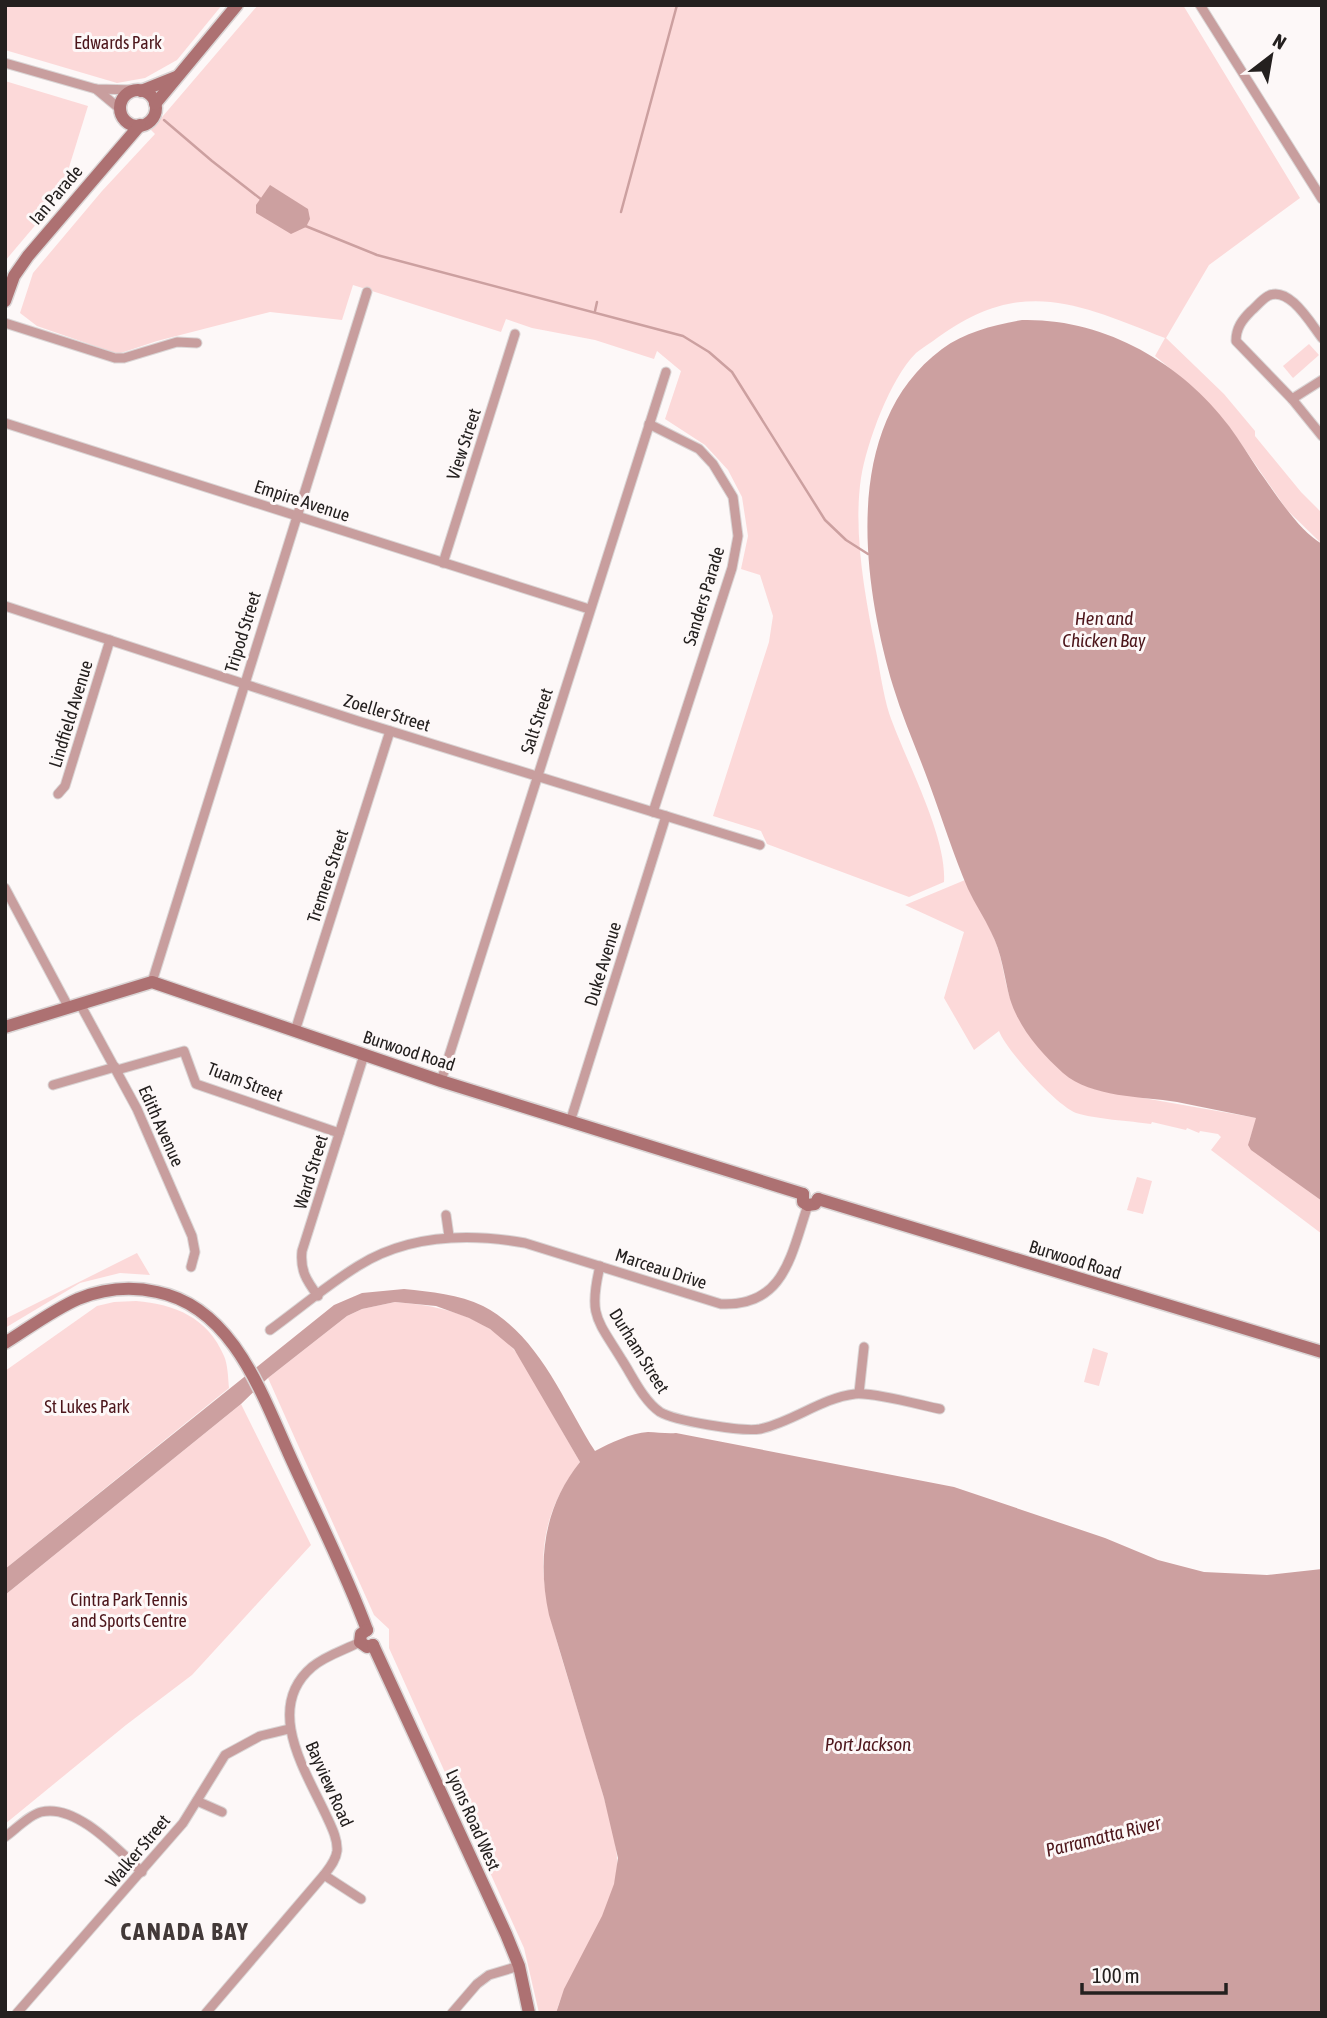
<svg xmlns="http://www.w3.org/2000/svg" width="1327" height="2018" font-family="'Asap Condensed',sans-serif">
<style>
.green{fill:#fcd9d9}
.water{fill:#cca0a0}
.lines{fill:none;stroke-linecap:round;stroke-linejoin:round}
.stream{stroke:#cca0a0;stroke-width:2.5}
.street-casing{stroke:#dad5d5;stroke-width:11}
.secondary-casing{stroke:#dad5d5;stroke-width:15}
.street{stroke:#c89e9e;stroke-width:9}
.secondary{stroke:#ad7172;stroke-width:12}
.labels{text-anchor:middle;stroke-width:6;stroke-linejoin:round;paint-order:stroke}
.park-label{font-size:18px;fill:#4c161b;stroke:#fdf8f8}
.street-label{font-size:18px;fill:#24201f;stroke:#fdf8f8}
.water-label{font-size:19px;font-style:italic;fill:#4d161b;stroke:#fdf8f8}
.district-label{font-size:24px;font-weight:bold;letter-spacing:2px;fill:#423938;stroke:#fdf8f8}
</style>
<rect width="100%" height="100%" fill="#fdf8f8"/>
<!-- green -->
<g class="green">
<polygon points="5,5 222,5 177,60 145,78 117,83 5,50"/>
<path d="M258,5H1183L1300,198L1209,265L1166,338L1224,394L1255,431V436L1301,492L1322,513V544L1287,510L1228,425L1195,389L1155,356L1165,338C1074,302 1020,276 933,341C927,345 921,349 916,353C890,379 867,442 861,478C853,532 865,597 876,651C880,671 883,693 889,713C905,760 947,835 944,882L909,897L767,844L761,831L713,816L769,642L773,616L760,575L741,569L748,536L742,497L728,470L705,445L665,419L681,371L657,351L654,359L595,340L532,328L506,319L501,332L353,285L342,320L270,312L157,341L118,354L37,326L20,313L33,273L102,191L155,134L151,130Z"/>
<polygon points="5,81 88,106 66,177 38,222 5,261"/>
<polygon points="1309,344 1319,355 1293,378 1283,366"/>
<path d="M965,880C974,901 988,921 996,943C1003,961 1004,982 1011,1000C1028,1040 1057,1077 1098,1090L1257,1118L1249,1141L1250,1147L1322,1201V1234L1211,1150L1221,1137L1218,1134L1200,1131L1199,1133L1187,1128L1186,1130L1152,1122L1151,1124C1131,1121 1094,1119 1076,1113C1057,1106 1006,1050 999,1031L974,1050L944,998L964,932L905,905Z"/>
<polygon points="1137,1177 1152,1181 1143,1214 1127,1210"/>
<polygon points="137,1253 150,1275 120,1273 80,1283 5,1328 5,1319"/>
<path d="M136,1301C175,1304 208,1318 224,1356C228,1365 228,1378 229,1388L5,1569V1371L97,1306L114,1302Z"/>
<path d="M395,1302C436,1305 477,1314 508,1343C523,1358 533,1379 543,1397C555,1419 568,1441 580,1462C521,1540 545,1601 570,1685C585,1735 601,1784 614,1834C615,1845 618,1856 617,1867C615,1916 569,1966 556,2013H539L524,1948L389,1648V1629L374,1615L268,1378L347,1316L362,1309Z"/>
<polygon points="1093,1348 1108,1353 1099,1386 1084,1382"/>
<polygon points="241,1404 311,1545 192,1675 126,1725 5,1824 5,1595"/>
</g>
<!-- water -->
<g class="water">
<polygon points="270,185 308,209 310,219 306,227 291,234 256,213 256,205"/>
<path d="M1022,320C1103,318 1181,362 1229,426C1240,441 1249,456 1259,471C1276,494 1297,529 1322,544V1201L1251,1150L1248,1145L1256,1118C1230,1113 1203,1107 1177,1102C1141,1096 1092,1098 1063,1073C1041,1053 1019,1028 1010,999C1004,976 1002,953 991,932C984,917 975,904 968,889C953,854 942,818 929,783C917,750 903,719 893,686C862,581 841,424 942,349C965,332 994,325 1022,320Z"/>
<path d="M404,1289C431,1292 459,1294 483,1306C539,1335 563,1401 595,1451C610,1443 631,1433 648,1432C657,1432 667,1434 676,1433L954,1487L1105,1538L1158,1560L1204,1572L1267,1575L1322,1569V2013H556L564,1989L602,1916L614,1884L618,1858L604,1798L549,1615C537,1560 544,1507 580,1462L514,1349L490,1329L469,1318L436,1306L395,1302L362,1309L347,1316L268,1378L241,1404L5,1595V1569L334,1305L362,1293Z"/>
</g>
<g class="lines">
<!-- stream -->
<g class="stream">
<polyline points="164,120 212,161 262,200"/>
<polyline points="621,212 677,5"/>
<polyline points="303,225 377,255 683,336 709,352 732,372 825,520 846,540 868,554"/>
<polyline points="595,311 597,302"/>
</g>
<defs>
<g id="street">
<polyline points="1200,5 1322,199"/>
<polyline points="5,63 96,89 136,90"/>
<polyline points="96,89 120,109"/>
<polyline points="5,323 115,358 124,358 177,342 197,343"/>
<path d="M1322,338C1311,324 1289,285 1268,296C1261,300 1256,307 1251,311C1242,320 1236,328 1236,341L1292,399L1322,436"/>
<polyline points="1292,399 1322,380"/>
<polyline points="5,423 589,609"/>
<polyline points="649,424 699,449 713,464 733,497 738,536 732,568 653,812"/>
<polyline points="443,563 515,334"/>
<polyline points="5,606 358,721 760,845"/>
<polyline points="58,794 65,786 110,640"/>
<polyline points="5,888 69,1008"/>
<polyline points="152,982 367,292"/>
<polyline points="80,1004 137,1109 192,1236 195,1252 191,1267"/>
<polyline points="295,1031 390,731"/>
<polyline points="117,1070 184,1051 196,1084 339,1133"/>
<polyline points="441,1081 666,372"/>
<polyline points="53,1085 115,1067"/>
<polyline points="570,1122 666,816"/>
<polyline points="446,1215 449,1236"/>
<path d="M600,1266C588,1316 597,1319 622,1360C633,1377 643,1400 660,1412C675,1421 743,1432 760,1429C793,1422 821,1398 855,1394C873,1392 920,1405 940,1409"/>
<path d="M318,1296C306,1280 300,1270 302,1251L364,1055"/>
<path d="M270,1330C299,1309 327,1285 358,1266C409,1234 468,1233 525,1243L721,1304C785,1307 791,1254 808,1205"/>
<polyline points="859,1393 864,1347"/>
<polyline points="197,1801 222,1812"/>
<path d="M5,1837C15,1830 29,1815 41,1812C76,1803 118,1850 142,1872"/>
<polyline points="324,1875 361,1899"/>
<polyline points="17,2013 183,1823 225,1755 260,1736 289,1729"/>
<path d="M206,2013L324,1875C330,1867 336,1860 337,1851C338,1839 331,1826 326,1815C305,1770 264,1708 312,1667C326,1655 345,1650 360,1642"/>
<polyline points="452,2013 477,1984 489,1975 519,1966"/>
</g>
<g id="secondary">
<circle cx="138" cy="108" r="18"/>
<polyline points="141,91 176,77"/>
<polyline points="155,104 237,5"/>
<polyline points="5,301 14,276 28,256 140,125"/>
<polyline points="5,1027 152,982 441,1081 803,1194"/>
<polyline points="803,1194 803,1202 808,1205 815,1204 818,1199"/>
<polyline points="818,1199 1322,1352"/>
<path d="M5,1343C29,1328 53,1310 78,1299C103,1289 130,1286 157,1292C232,1307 261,1392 289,1454C315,1512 345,1570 367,1630"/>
<polyline points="367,1630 361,1634 360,1642 367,1647 373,1645"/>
<polyline points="373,1645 506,1934 519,1966 529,2013"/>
</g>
</defs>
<!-- street casing -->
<use href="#street" class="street-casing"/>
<!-- secondary casing -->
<use href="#secondary" class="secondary-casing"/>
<!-- street -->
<use href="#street" class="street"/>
<!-- secondary -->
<use href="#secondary" class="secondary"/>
</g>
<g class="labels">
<!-- park labels -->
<g class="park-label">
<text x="118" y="49">Edwards Park</text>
<text x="87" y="1413">St Lukes Park</text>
<text x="129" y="1606">Cintra Park Tennis<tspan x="129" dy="21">and Sports Centre</tspan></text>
</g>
<!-- street labels -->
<g class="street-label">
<text transform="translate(56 195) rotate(-50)" y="6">Ian Parade</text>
<text transform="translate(464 444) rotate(-72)" y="6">View Street</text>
<text transform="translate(302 501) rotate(18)" y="6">Empire Avenue</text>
<text transform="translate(704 596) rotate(-73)" y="6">Sanders Parade</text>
<text transform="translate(243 632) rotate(-73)" y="6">Tripod Street</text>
<text transform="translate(387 713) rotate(17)" y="6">Zoeller Street</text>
<text transform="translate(71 714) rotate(-73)" y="6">Lindfield Avenue</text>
<text transform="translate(537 721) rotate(-72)" y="6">Salt Street</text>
<text transform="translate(328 876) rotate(-72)" y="6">Tremere Street</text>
<text transform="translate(603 964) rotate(-73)" y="6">Duke Avenue</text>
<text transform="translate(409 1051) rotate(18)" y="6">Burwood Road</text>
<text transform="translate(245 1082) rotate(21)" y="6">Tuam Street</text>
<text transform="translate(161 1126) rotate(66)" y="6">Edith Avenue</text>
<text transform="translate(311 1172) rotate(-73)" y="6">Ward Street</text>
<text transform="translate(1075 1260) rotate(17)" y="6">Burwood Road</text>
<text transform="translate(661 1269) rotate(18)" y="6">Marceau Drive</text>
<text transform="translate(639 1351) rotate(58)" y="6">Durham Street</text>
<text transform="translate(329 1784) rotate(66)" y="6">Bayview Road</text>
<text transform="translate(473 1820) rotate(66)" y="6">Lyons Road West</text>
<text transform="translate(138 1851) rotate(-50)" y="6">Walker Street</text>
</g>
<!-- water labels -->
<g class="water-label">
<text x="1104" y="625">Hen and<tspan x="1104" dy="22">Chicken Bay</tspan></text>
<text x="868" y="1751">Port Jackson</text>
<text transform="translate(1103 1836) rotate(-14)" y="7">Parramatta River</text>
</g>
<!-- district labels -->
<g class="district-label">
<text x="185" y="1940">CANADA BAY</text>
</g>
</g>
<!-- border -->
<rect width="1327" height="2018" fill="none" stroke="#24201f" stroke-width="14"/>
<!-- north arrow -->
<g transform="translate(1271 56) rotate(31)" stroke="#fdf8f8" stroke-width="5" paint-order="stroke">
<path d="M0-5L12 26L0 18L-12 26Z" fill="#24201f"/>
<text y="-10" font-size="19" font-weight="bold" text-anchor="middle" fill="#24201f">N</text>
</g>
<!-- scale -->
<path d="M1082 1983v10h144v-10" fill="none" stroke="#24201f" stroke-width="3.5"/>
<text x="1092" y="1983" font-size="21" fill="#24201f" stroke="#fdf8f8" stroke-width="5" paint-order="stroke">100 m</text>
</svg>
